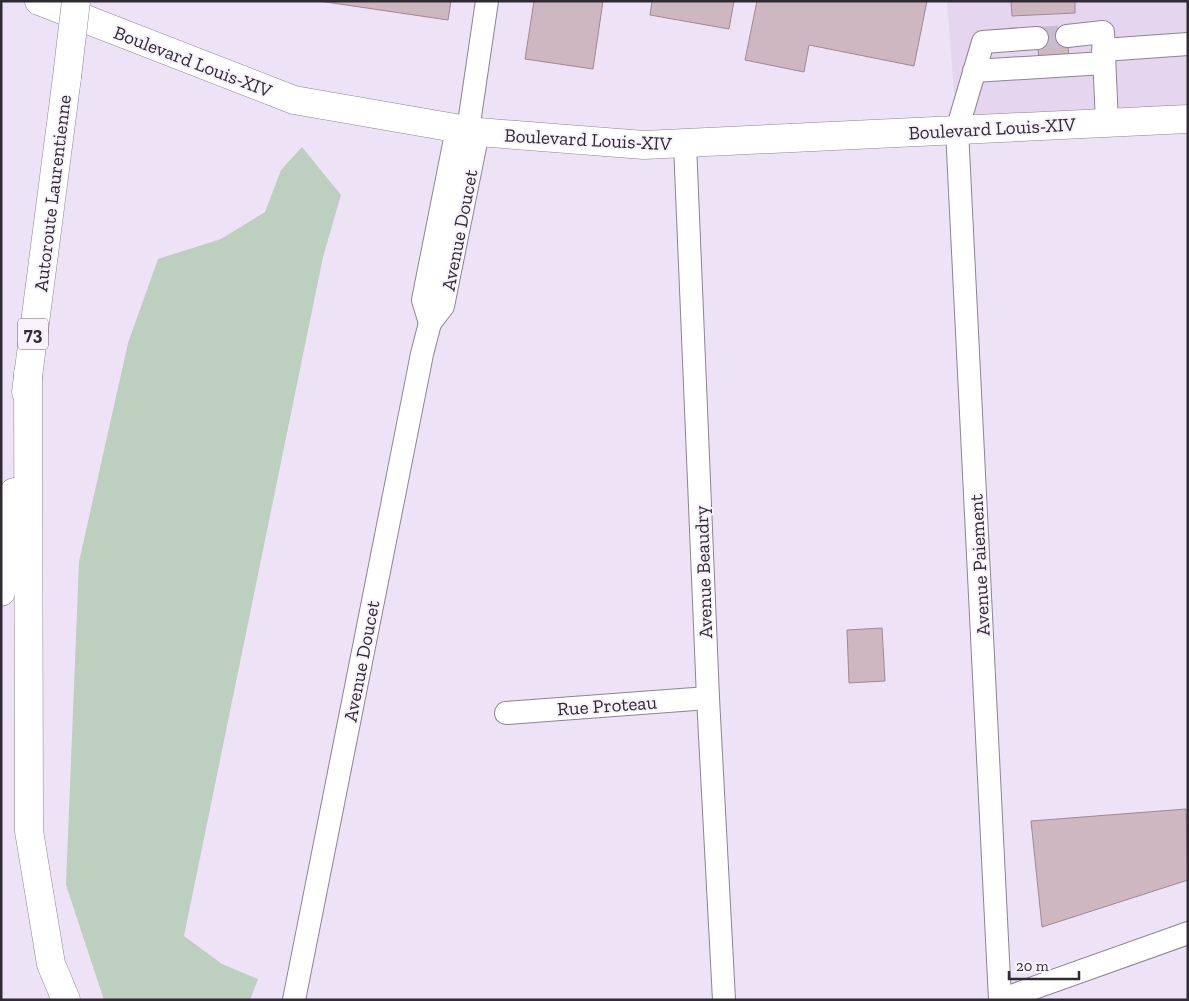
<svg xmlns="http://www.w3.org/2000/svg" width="1189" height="1001" font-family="'Zilla Slab',serif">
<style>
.built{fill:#e5d5ef}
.green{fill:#bdcfbe}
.building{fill:#ceb7c0;stroke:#9f8992}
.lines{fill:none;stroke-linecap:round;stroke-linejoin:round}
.minor-tunnel{stroke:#c8bdcf;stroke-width:22;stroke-dasharray:22 11;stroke-linecap:butt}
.minor-casing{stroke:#8d8394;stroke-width:24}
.major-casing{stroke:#8d8394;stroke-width:29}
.highway-casing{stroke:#8d8394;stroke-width:29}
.minor{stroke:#fff;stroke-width:22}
.major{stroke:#fff;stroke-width:28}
.highway{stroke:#fff;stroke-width:28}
.highway-bridge-casing{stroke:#8d8394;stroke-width:29;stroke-linecap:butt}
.highway-bridge{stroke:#fff;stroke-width:28}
.labels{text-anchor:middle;stroke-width:4;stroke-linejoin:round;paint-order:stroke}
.shield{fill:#f9f2fd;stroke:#6c676f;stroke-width:1}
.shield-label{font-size:18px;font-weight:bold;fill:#2f2b32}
.street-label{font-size:19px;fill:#2f2b32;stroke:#f9f2fd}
</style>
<rect width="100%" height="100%" fill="#eee2f6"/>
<!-- built -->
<polygon class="built" points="947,1 1188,1 1188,119 957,130"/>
<!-- green -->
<polygon class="green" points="302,147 341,195 323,257 184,936 222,964 258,979 250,1000 104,1000 66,885 79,562 128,343 158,259 221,239 265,212 281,170"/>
<!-- building -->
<g class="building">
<polygon points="319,1 451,1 448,20"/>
<polygon points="534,1 603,1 593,69 525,59"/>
<polygon points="652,1 734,1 729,29 650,15"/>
<polygon points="757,1 927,1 914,66 809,45 804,72 745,60"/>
<polygon points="1011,1 1075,1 1075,13 1012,16"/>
<polygon points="1067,32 1069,60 1039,62 1037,35"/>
<polygon points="882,628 885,681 849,683 847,630"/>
<polygon points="1186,809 1188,880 1042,927 1031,821"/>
</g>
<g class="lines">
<!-- minor-tunnel -->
<polyline class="minor-tunnel" points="1037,38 1067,36"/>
<defs>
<g id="minor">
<polyline points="1067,36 1103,32 1107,123"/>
<polyline points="1103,50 1188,44"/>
<polyline points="974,71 1104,63"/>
<polyline points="468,130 487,1"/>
<polyline points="685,144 708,698 724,1000"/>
<polyline points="430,323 423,300 457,129"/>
<polyline points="506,713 708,698"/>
<polyline points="294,1000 422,354 430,323 443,306 478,132"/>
<polyline points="1000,1000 957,130 983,42 1037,38"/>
<polyline points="1000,1000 1188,933"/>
</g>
<polyline id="major" points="39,1 294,100 478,132 644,145 1188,119"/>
<g id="highway">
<polyline points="28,374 29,831 51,964 66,1000"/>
<polyline points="26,392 67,77"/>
<polyline points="1,592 14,492"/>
</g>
</defs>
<!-- minor casing -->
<use href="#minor" class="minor-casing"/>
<!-- major casing -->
<use href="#major" class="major-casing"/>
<!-- highway casing -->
<use href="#highway" class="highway-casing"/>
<!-- minor -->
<use href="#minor" class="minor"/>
<!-- major -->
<use href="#major" class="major"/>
<!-- highway -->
<use href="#highway" class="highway"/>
<defs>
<polyline id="highway-bridge" points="67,77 76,1"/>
</defs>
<!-- highway-bridge casing -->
<use href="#highway-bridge" class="highway-bridge-casing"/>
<!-- highway-bridge -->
<use href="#highway-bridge" class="highway-bridge"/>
</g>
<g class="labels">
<!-- shield labels -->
<rect class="shield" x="18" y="318.5" width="30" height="31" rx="4"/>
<g class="shield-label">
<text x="33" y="340">73</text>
</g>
<!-- street labels -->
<g class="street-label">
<text transform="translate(193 61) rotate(21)" y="7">Boulevard Louis-XIV</text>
<text transform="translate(992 128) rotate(-3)" y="7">Boulevard Louis-XIV</text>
<text transform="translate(588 139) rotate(3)" y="7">Boulevard Louis-XIV</text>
<text transform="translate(52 193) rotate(-83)" y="7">Autoroute Laurentienne</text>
<text transform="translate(459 230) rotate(-79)" y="7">Avenue Doucet</text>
<text transform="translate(979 565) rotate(-93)" y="7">Avenue Paiement</text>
<text transform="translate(703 572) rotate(-92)" y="7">Avenue Beaudry</text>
<text transform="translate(361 661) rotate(-79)" y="7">Avenue Doucet</text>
<text transform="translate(607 705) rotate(-4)" y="7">Rue Proteau</text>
</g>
</g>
<!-- border -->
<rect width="1189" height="1001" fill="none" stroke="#2f2b32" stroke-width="5"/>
<!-- scale -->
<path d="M1009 971v8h70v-8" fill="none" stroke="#2f2b32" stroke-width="2.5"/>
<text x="1016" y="971" font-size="15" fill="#2f2b32" stroke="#f9f2fd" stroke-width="4" paint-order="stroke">20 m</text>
</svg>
